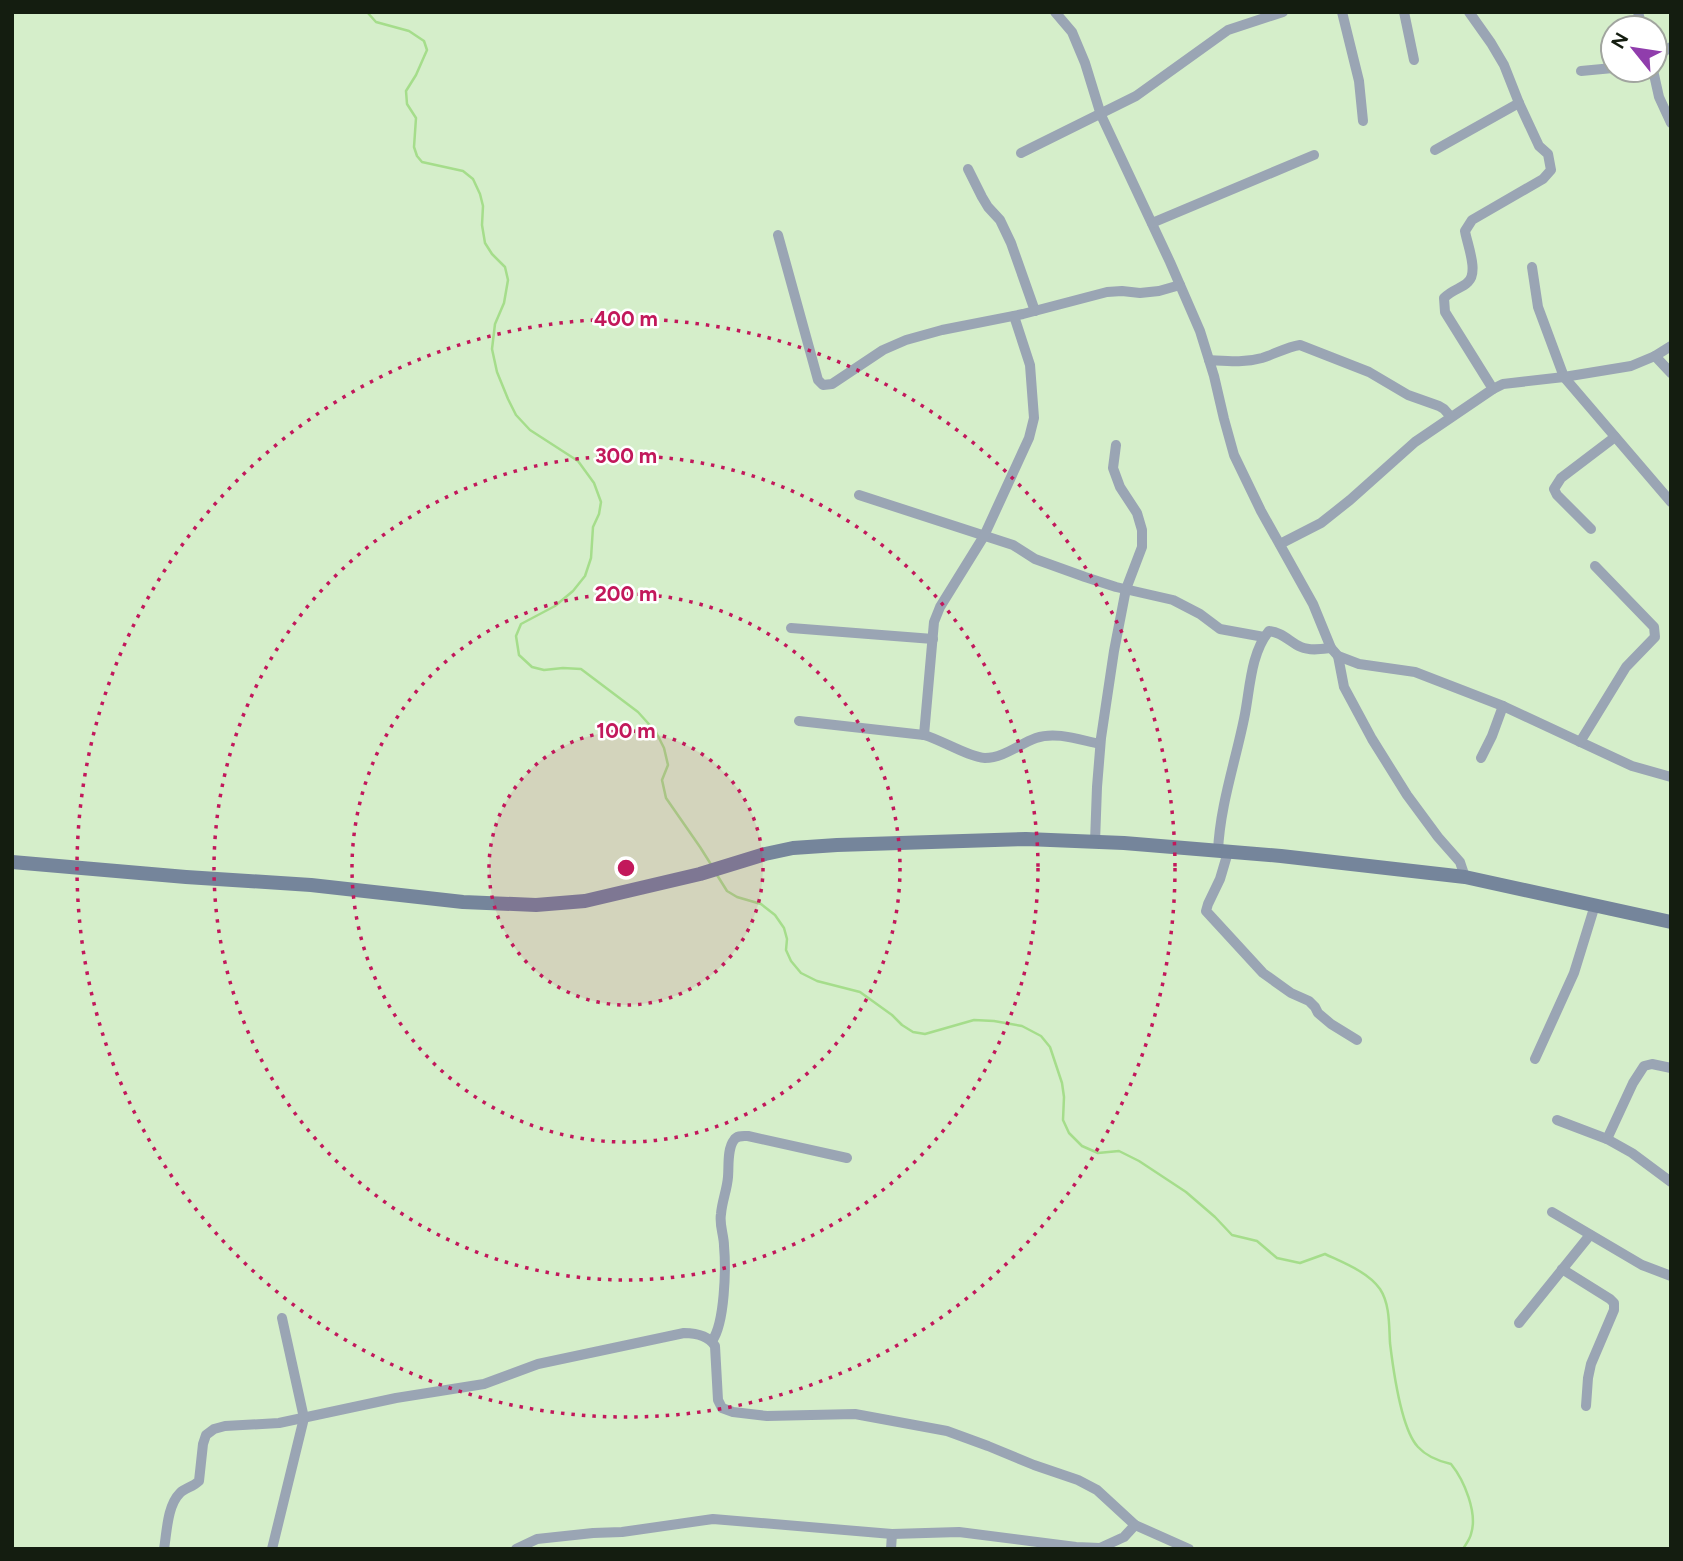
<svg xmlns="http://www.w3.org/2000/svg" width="1683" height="1561" font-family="Figtree,sans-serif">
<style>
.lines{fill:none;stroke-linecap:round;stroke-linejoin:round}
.stream{stroke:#a5dd8b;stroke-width:2.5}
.minor{stroke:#9aa5b4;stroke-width:10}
.secondary{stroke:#75859b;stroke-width:14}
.ring{fill:none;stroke:#c2185b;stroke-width:3.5;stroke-dasharray:3.5 7}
.centre{fill:#c2185b;stroke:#fff;stroke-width:3.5}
.ring-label{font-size:21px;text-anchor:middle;font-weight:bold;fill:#c2185b;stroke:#fff;stroke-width:5;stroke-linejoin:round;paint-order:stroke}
</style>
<rect width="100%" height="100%" fill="#d5eeca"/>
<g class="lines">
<!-- stream -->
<g class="stream">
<polyline points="367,12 376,22 409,31 424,41 427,50 416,75 406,91 407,104 416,118 414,147 417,156 422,162 463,171 473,179 480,194 483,206 482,225 485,243 492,254 505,267 508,280 504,303 495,324 492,349 497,372 508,399 516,415 530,430 578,461 594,483 601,502 599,514 593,527 591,558 585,576 573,591 555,606 521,624 516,636 519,655 532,667 544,670 563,668 581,669 638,712 656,732 664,748 668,765 662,780 666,798 700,847 712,866"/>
<path d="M717,875L727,891L737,897L761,904L775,915L784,928L787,939L786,950L791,961L801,973L817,981L860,992L892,1015L902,1025L913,1032L925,1034L974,1020L994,1021L1022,1026L1041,1036L1050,1047L1062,1083L1064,1097L1063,1120L1069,1133L1082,1146L1098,1153L1119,1151L1139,1161L1186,1192L1215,1217L1232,1235L1257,1241L1277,1258L1300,1263L1325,1254C1344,1263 1368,1272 1380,1289C1390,1304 1389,1326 1390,1343C1393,1368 1401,1429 1418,1447C1427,1457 1438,1461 1451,1464C1464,1480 1478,1513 1471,1534C1470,1539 1466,1544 1463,1549"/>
</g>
<!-- minor -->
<g class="minor">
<polyline points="1055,12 1072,32 1085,63 1101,115 1170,262 1200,331 1214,376 1224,419 1234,455 1261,511 1313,604 1331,648 1338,656 1359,664 1415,672 1503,706 1632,766 1671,777"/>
<polyline points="1342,12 1359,81 1363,121"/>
<polyline points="1404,12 1414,60"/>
<path d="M1469,12L1491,43L1504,65L1519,103L1539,146L1548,154L1551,170L1543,179L1472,220L1465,231C1467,244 1479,272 1468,282C1461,289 1453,289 1444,298L1445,312L1493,389"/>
<polyline points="1638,12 1642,28"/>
<polyline points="1655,57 1671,47"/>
<polyline points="1653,70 1659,97 1671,123"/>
<polyline points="1581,71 1613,68"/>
<polyline points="1435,150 1519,103"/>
<polyline points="1021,153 1136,96 1228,30 1283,12"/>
<polyline points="968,169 982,197 988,207 1000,220 1011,243 1035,311"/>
<polyline points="1152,223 1314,155"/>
<polyline points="778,235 818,380 823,385 832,384 883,350 906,340 942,330 1023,314 1107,292 1122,291 1140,293 1159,291 1180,285"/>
<polyline points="1532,267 1538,307 1564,377 1671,502"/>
<polyline points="1655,356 1671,373"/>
<path d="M1209,360C1227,361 1244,363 1262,358C1275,354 1287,347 1300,345L1369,372L1408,395L1439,406L1444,409L1451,417"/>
<polyline points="859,495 1013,545 1035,559 1085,577 1116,587 1173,600 1200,614 1220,629 1264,637"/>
<polyline points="1591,529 1557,495 1554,489 1561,478 1615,437"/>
<polyline points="1280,544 1321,523 1350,500 1415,442 1493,389 1503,384 1564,377 1631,366 1655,356 1671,346"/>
<polyline points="791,628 933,639"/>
<polyline points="1338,656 1344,687 1372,739 1407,795 1438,837 1460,862 1465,877"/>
<path d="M799,721L924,735C942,740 968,757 985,758C1004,758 1019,744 1036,738C1056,731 1080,740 1100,744"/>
<polyline points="924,735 934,622 940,607 984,536 1029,438 1034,418 1030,365 1014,316"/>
<polyline points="1580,742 1626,667 1655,637 1654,627 1595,566"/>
<polyline points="1481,758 1492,736 1503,706"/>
<polyline points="1095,842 1097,787 1101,738 1114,651 1126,589 1142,547 1142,530 1137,513 1120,487 1113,468 1116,445"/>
<path d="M1218,851C1220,806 1235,763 1244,719C1250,691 1250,654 1269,631C1282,632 1290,642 1301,647C1310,651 1322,649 1331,648"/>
<polyline points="1228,852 1220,879 1208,904 1206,911 1263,973 1291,993 1309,1001 1315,1007 1318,1013 1331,1024 1357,1040"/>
<polyline points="1535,1059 1574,973 1595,905"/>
<polyline points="1557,1120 1607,1139 1632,1153 1671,1182"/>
<polyline points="1607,1139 1633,1083 1644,1066 1652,1064 1671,1068"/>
<polyline points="1552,1212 1642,1265 1671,1276"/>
<polyline points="1562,1269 1610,1299 1614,1303 1614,1310 1591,1364 1588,1378 1586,1406"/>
<polyline points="1519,1323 1590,1235"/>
<path d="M712,1341C725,1323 726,1268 724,1246C724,1235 719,1225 721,1214C722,1201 727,1190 728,1177C729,1166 727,1149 734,1140C737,1135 743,1136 748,1136L847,1158"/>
<path d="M164,1549C167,1532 167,1506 180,1493C185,1488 193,1487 199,1481L203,1444L206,1435L214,1429L225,1426L279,1423L396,1398L484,1384L538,1364L684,1333C696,1333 708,1335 715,1346L718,1400L722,1408L733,1412L767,1416L855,1414L947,1431L988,1446L1034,1465L1078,1480L1097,1490L1135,1525L1189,1549"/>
<polyline points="272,1549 304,1418 282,1318"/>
<polyline points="516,1549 537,1539 593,1533 622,1532 713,1519 892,1534 959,1532 1076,1547 1100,1548 1124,1537 1135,1525"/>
<polyline points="891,1549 892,1534"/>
</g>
<!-- secondary -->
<polyline class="secondary" points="12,862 186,877 311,885 463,902 536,905 585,901 700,874 765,854 793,848 837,845 1026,839 1124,843 1281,856 1465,877 1671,922"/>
</g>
<!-- distance rings -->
<circle cx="626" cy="868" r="137" fill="#c2185b" fill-opacity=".12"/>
<g class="ring">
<circle cx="626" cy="868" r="137"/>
<circle cx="626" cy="868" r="274"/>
<circle cx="626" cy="868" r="412"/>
<circle cx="626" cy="868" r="549"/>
</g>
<circle cx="626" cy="868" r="10" class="centre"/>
<g class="ring-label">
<text x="626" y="326">400 m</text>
<text x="626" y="463">300 m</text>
<text x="626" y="601">200 m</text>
<text x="626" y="738">100 m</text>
</g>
<!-- border -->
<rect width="1683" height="1561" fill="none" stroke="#141d10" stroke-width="28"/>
<!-- north arrow -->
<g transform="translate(1634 49) rotate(300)"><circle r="33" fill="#ffffff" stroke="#a1a59f" stroke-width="2"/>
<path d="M0-5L12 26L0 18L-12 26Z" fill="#903dac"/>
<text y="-10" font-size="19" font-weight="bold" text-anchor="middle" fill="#141d10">N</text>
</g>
</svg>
